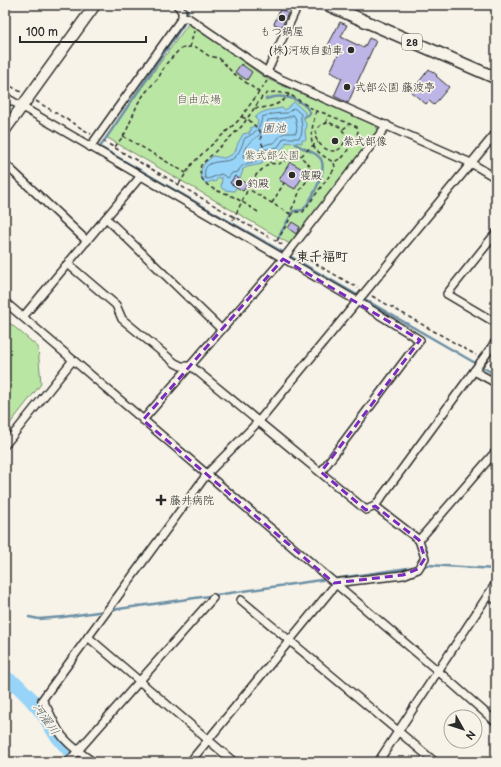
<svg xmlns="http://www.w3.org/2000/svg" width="501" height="767" font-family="'Balsamiq Sans','Klee One',sans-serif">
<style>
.green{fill:#bae6a4;stroke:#728868}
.water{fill:#97d4f8;stroke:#6c90a6}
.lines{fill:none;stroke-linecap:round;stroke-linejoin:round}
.shore{stroke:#566f7d;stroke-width:1}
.stream{stroke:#6c90a6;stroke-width:2.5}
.river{stroke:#97d4f8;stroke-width:15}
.building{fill:#bdb5e6;stroke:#2b2b2b}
.street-casing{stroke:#2b2b2b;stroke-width:10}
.secondary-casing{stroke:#2b2b2b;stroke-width:13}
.primary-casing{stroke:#2b2b2b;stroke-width:14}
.path{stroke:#2b2b2b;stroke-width:1.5;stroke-dasharray:4 3;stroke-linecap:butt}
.street{stroke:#f7f3e8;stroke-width:7}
.secondary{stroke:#f7f3e8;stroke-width:10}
.primary{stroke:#f7f3e8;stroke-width:11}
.marked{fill:none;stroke:#7b2cbf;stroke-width:3;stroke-dasharray:8 5;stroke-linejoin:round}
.poi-dot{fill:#2b2b2b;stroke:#f7f3e8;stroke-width:1.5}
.labels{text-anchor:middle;stroke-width:3.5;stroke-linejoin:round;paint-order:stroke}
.shield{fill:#f7f3e8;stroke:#686764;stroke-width:1}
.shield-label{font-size:10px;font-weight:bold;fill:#2b2b2b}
.poi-label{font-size:11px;fill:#2b2b2b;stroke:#f7f3e8;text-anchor:start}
.park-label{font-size:11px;fill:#4f5a49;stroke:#f7f3e8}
.water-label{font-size:12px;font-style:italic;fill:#46555e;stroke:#f7f3e8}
.quarter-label{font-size:13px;font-weight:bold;fill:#2b2b2b;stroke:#f7f3e8}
</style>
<rect width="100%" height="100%" fill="#f7f3e8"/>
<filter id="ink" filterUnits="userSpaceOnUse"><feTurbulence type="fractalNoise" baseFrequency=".025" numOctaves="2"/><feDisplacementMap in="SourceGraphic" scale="8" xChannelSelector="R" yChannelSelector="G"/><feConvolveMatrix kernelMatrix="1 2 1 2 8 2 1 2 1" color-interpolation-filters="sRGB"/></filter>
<g filter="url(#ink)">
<!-- green -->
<g class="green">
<polygon points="189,23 267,79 376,125 378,131 290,244 106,137"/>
<polygon points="5,319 38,347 41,384 5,430"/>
</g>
<!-- water -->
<path class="water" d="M294,102L305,112L304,120L307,126L305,131L306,140H302V143L297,142L296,144L292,142L290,143L286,142V144C282,150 278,153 269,152L263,159L262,164L247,167L242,170L243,171L240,178V179L235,176L231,182L237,187L234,191L224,190L221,187L222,178H218L215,182L212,181C202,187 199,176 202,168C204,162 209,160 213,156L224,158L231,155L235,152L238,143L243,134L248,133L250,134L249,131L252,130L250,128L257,125L258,121L255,118C261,110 272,110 282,108L285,110Z"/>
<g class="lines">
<!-- shore -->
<g class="shore">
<path d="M294,108L301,114C300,122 305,131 299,138H284L278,147C266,150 265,147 258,160C250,164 242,162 238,172L232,173L228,178L221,174L208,179L205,178C201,156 225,165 234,158C240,153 242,144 245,138C255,134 261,127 262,117C269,114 279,113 287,113Z"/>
<path d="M293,115L295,117L297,127L296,133C280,133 284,132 274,143C254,144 261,160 243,158C243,141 256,141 264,130C266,127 267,123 268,120C275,119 287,119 293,115Z"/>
</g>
<!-- stream -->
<g class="stream">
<polyline points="183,5 188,11 184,24 100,147 496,375"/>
<path d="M266,99C280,93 302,98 310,112V114L304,117"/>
<path d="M278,238L293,211L303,210C310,201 332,166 318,156C312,151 303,149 296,144"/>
<polyline points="422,566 428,565 496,569"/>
<polyline points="333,579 415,567"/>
<polyline points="29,617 39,619 63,617 328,579"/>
</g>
<!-- river -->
<polyline class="river" points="5,678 18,686 31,699 43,713 55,733 70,751 83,762"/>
</g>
<!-- building -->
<g class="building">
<polygon points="280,9 288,13 282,27 274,24"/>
<polygon points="340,22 347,25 341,37 364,48 369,38 376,41 348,103 334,96 342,78 330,72 339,53 327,47"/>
<polygon points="241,64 252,72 247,80 235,72"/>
<polygon points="429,69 437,75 436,76 449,87 434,105 429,101 426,104 411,92"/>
<polygon points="290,162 306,171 295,189 279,180"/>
<polygon points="235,176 247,184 243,191 230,183"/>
<polygon points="292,222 300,227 296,234 288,228"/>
</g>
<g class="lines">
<defs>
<g id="street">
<polyline points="493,5 496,7"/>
<polyline points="182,18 188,18 267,72 278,78 471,163 496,178"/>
<polyline points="267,72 298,5"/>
<polyline points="5,97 357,301 420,340 321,472"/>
<polyline points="90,147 182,18 182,11 177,5"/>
<polyline points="5,164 87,241"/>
<polyline points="106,218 221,329"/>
<polyline points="496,233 447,294 496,323"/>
<polyline points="68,264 116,305 122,319 175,363 181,366 191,366 366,510 375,506 496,341"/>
<polyline points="5,302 438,671 496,722"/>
<polyline points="23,317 140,177"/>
<polyline points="474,371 496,383"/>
<polyline points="143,420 283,259 387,125"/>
<polyline points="5,445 73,360"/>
<polyline points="419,540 496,451"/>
<polyline points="334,583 403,575 418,569 425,558 419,540 375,506"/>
<polyline points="488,595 496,600"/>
<polyline points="241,600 435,762"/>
<polyline points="88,637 234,762"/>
<polyline points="68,762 213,598"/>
<path d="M93,762C82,754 68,745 60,733C53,723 50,710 42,700L207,474L258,422L496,133"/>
<polyline points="190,762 336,584"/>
<polyline points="378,762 496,583"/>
</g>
<polyline id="secondary" points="5,130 95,5"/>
<polyline id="primary" points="328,5 496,78"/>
</defs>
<!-- street casing -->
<use href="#street" class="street-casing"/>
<!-- secondary casing -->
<use href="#secondary" class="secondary-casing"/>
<!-- primary casing -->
<use href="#primary" class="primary-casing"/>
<!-- path -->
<g class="path">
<polyline points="190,47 194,31"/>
<polyline points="5,83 21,92"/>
<polyline points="36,101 91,134"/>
<path d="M255,108C265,109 284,104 289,94"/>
<path d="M316,111C310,139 305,146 333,162"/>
<polyline points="242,117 249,120 260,131 262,144 270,160 270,163"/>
<polyline points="326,123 329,115"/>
<path d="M330,123L340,127L346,135C344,158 322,154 315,136C317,126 320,124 330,123Z"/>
<polyline points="343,129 350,124"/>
<polyline points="123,136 186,173"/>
<polyline points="103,141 283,245"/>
<polyline points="115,147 126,132 138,103 145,93 159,77 165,65 179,50 186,47 196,47 209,56 219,58 233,73 259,92"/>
<polyline points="301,156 311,147 318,142"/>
<polyline points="179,184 192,164 206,150 239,120 267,81"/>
<polyline points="245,187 290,214"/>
<polyline points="272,203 284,183"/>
<path d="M258,212C248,206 240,200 230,195C227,193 222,193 218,191C207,187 197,177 201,165L242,126L262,97L268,93L275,92L289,94L316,111L324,113L357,127L358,131L357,136L343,157L334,162L335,168L303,212H294L277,241"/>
<path d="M233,220L248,189L254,182L256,175L268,164C272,163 275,164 278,164C286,162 291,154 299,155L311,167C311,183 303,181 299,193C296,200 293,207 289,214"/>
<polyline points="297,253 358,288"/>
<polyline points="372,296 476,355"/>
<polyline points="490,363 496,367"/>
</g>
<!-- street -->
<use href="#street" class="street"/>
<!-- secondary -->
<use href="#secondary" class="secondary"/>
<!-- primary -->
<use href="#primary" class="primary"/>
</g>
</g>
<!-- marked area -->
<path class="marked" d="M283,259L420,340L321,472L366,510L375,506L419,540L425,558L418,569L403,575L334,583L143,420Z"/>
<!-- markers -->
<g class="poi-dot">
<circle cx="282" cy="18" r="4"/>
<circle cx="351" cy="50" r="4"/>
<circle cx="347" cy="87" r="4"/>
<circle cx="335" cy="141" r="4"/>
<circle cx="292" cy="175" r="4"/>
<circle cx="239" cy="183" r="4"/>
<path d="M159 494h4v4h4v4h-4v4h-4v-4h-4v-4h4z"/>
</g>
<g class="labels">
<!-- shield labels -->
<rect class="shield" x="402" y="34" width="20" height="16" rx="3"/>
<g class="shield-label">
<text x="412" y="46">28</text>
</g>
<!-- poi labels -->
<g class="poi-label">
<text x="282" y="35" text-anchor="middle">もつ鍋屋</text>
<text x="343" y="54" text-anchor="end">(株)河坂自動車</text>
<text x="355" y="91">式部公園 藤波亭</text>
<text x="343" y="145">紫式部像</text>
<text x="300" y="179">寝殿</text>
<text x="247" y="187">釣殿</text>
<text x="170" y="504">藤井病院</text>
</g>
<!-- park labels -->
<g class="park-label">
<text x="199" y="103">自由広場</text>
<text x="272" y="159">紫式部公園</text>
</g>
<!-- water labels -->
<g class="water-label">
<text x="274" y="132">園池</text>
<text transform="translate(46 719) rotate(55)" y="4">河濯川</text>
</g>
<!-- quarter labels -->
<g class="quarter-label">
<text x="322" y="261">東千福町</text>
</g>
</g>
<!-- margin -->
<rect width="501" height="767" fill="none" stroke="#f7f3e8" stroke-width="20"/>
<rect x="10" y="10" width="481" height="747" fill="none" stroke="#2b2b2b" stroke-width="1.5" filter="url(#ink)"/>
<!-- north arrow -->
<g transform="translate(463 729) rotate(129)"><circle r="19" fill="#f7f3e8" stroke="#a5a39c"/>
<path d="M0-3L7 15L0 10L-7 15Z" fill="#2b2b2b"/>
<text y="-6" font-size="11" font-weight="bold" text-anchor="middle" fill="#2b2b2b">N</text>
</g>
<!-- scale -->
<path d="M20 36v6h126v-6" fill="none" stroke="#2b2b2b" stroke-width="2"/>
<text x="26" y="36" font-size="12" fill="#2b2b2b" stroke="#f7f3e8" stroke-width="3" paint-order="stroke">100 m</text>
</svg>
